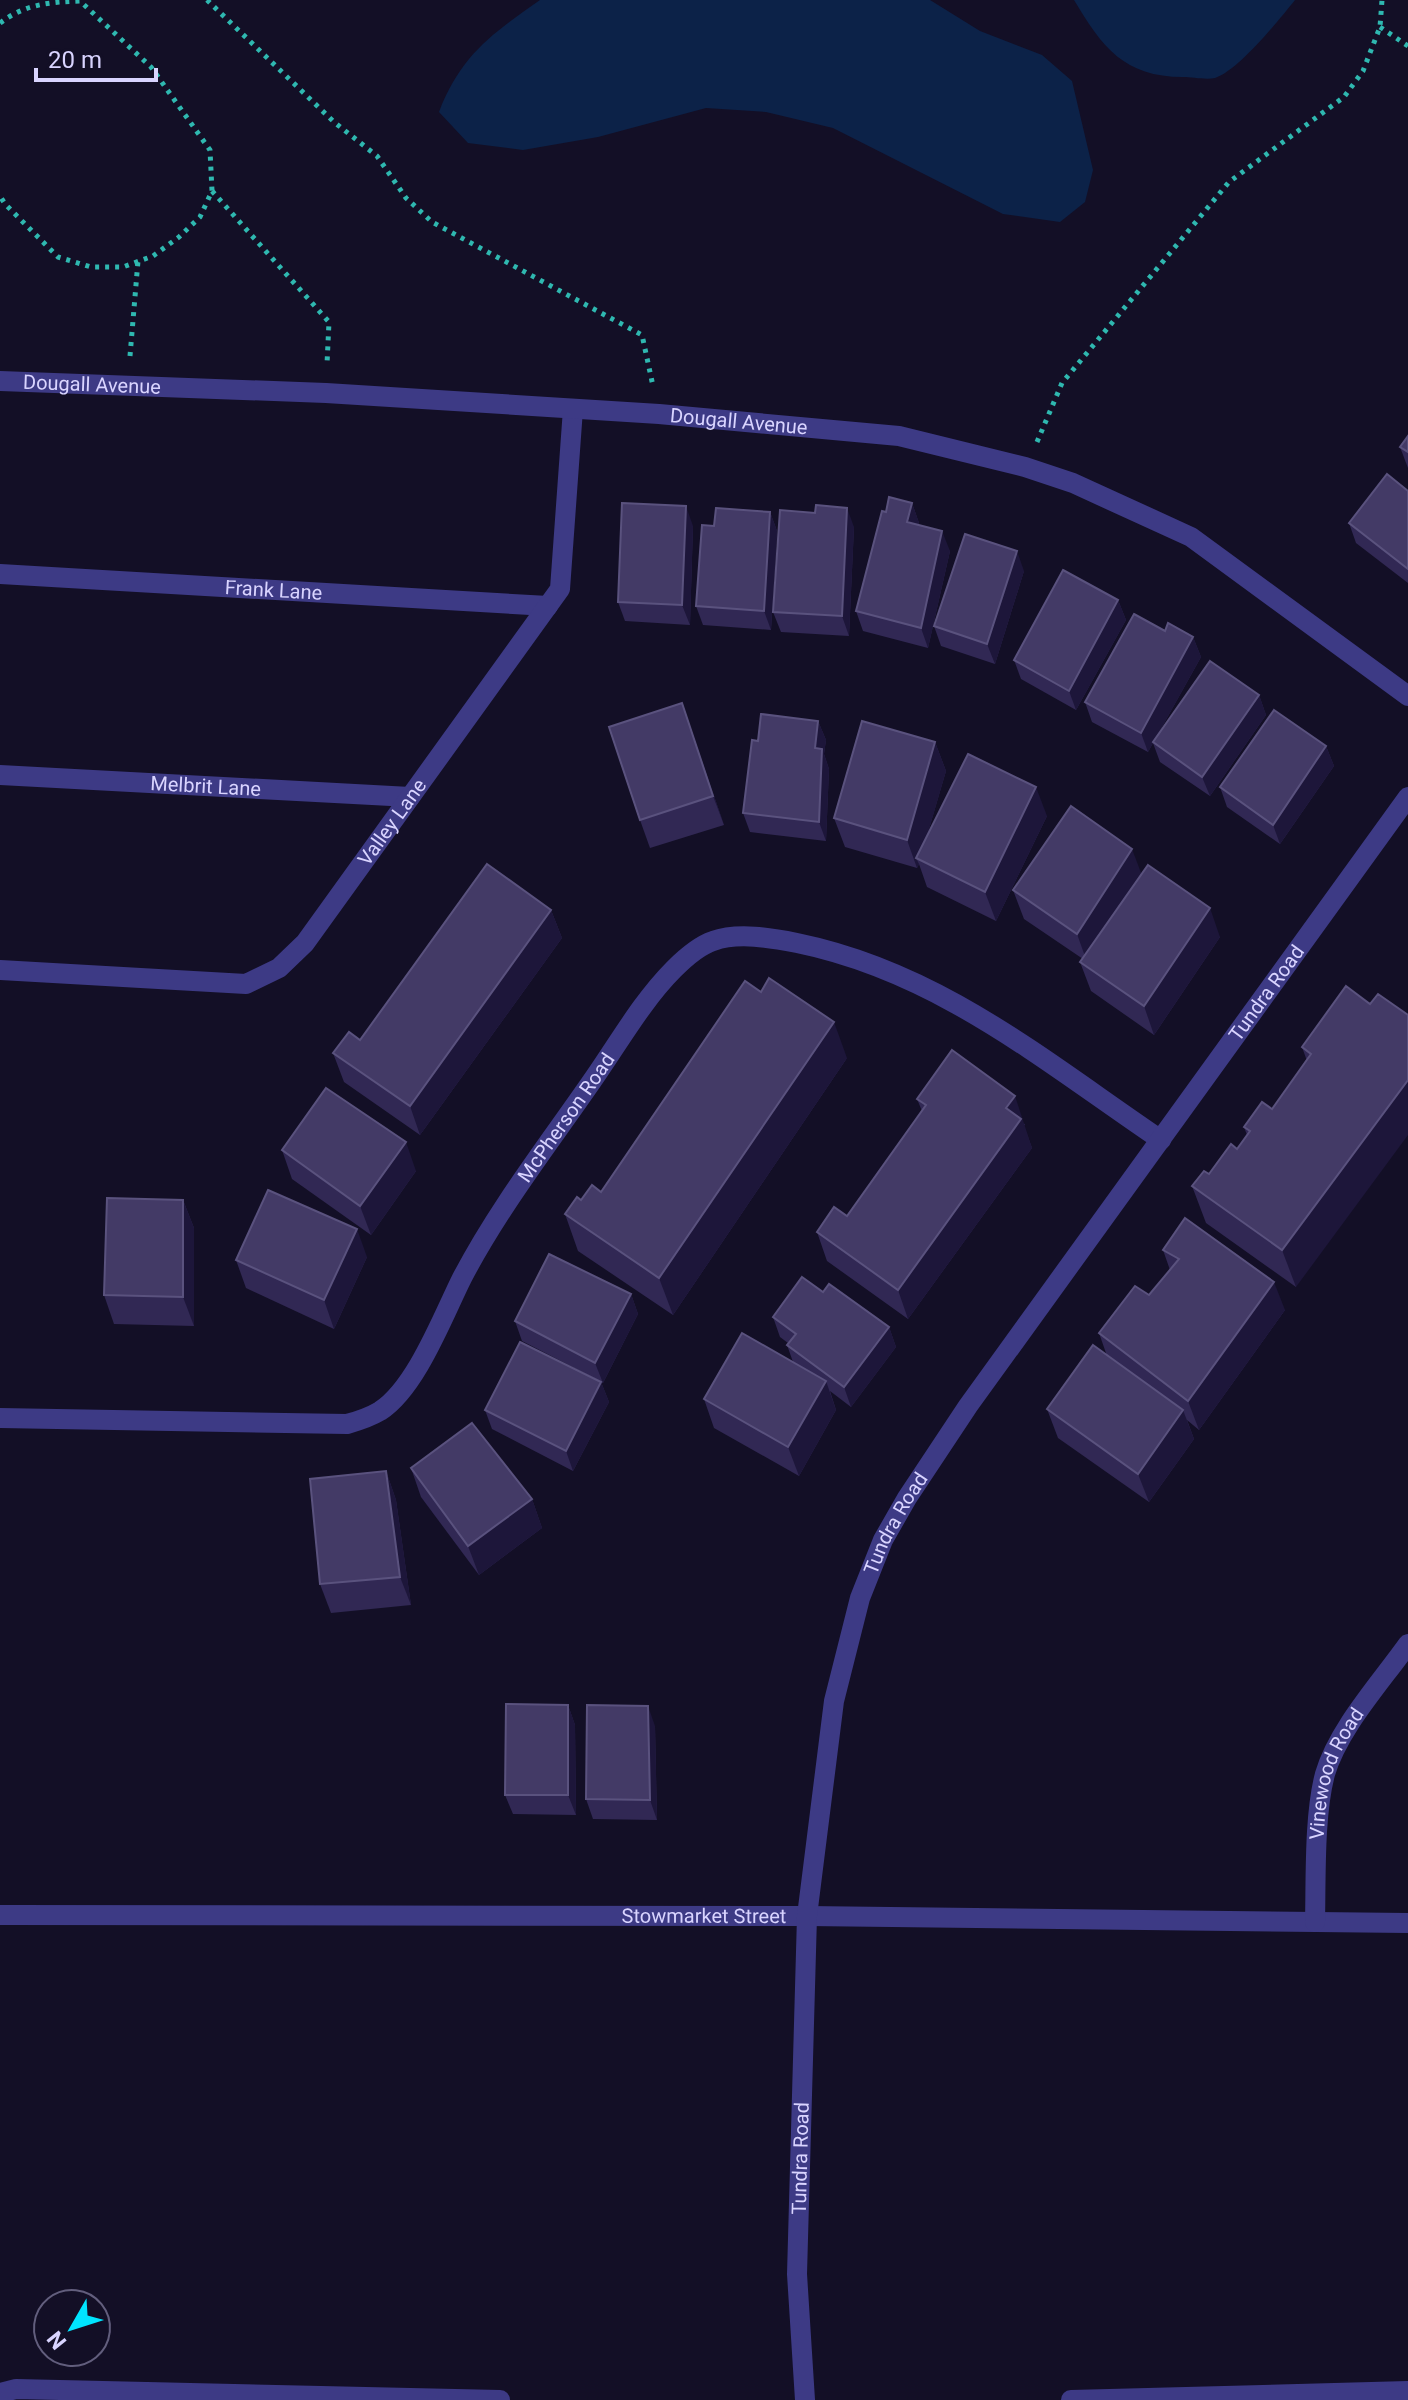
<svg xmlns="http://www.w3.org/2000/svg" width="1408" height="2400" font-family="Roboto,sans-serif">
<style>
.water{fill:#0c2248}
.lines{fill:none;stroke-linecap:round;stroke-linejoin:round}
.path{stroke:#2fb8b0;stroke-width:5;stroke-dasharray:4 6;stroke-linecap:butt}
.minor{stroke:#3d3a85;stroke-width:20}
.tertiary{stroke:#3d3a85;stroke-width:20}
.wall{fill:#312854}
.shaded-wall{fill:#1d163a}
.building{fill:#433a66;stroke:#5a527e;stroke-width:2}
.labels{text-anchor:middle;stroke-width:6;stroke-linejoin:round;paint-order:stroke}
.street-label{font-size:20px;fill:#d9d4ff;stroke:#130f26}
</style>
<rect width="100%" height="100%" fill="#130f26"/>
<!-- water -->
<g class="water">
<path d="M540,0H930L980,31L1042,55L1072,81L1093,170L1085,202L1060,222L1003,214L833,128L766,112L706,108L598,137L523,150L468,143L439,112C461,55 492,34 540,0Z"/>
<path d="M1074,0H1295C1279,20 1238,71 1215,78C1206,80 1192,77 1183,77C1124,77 1102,47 1074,0Z"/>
</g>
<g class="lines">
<!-- path -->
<g class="path">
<polyline points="207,0 334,122 377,156 406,198 432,222 642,335 653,386"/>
<path d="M0,23C25,4 50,2 80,1L151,67L210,150L212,191L200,217L179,237L153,256L123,267H91L58,257L5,204L0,196"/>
<polyline points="1380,27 1408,46"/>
<polyline points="212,191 329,322 327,364"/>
<polyline points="130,356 138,261"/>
<polyline points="1037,442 1062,383 1229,182 1344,97 1363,71 1380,27 1382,0"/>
</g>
<!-- minor -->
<g class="minor">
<path id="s1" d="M0,574L548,606"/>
<path id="s2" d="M0,775L410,797"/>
<path id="s3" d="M0,970L246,984L279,968L305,943L560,589L573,409"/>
<path id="s4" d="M0,1418L347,1424C358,1421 370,1417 380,1411C416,1388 443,1316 462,1278C498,1209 547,1146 592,1081C618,1044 642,1001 674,969C685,958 698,946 713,941C738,932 771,938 797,943C939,972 1044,1061 1161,1140"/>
<path id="s5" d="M0,1915L807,1916L1408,1923"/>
<path id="s6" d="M1315,1922C1316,1879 1314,1815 1325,1774C1338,1729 1381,1682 1408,1644"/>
<polyline points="0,2393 16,2389 500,2400"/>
<path id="s7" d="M805,2400L797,2274L807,1916L834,1701L860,1598L883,1540L907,1498L968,1406L1408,797"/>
<polyline points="1071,2400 1408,2391"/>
</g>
<!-- tertiary -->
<path class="tertiary" id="s8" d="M0,381L326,393L659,414L899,436L1025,467L1073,483L1191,537L1408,696"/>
</g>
<!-- wall -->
<g class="wall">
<polygon points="1408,436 1408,468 1400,447"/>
<polygon points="1408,491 1408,583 1356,543 1349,523"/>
<polygon points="912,503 919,523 919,525 950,551 928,648 863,631 856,611 886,512"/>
<polygon points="770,512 777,531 771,630 703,625 696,606 714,526"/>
<polygon points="815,513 854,527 849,636 781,632 773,612"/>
<polygon points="693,526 690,625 625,621 618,602"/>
<polygon points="1024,571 995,664 941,646 934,626"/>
<polygon points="1118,600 1126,620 1076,710 1021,679 1014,660"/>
<polygon points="1165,631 1193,637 1201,657 1158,734 1259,695 1266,715 1210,796 1160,762 1153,743 1148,752 1092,722 1085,702"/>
<polygon points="682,703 724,825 650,848 640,820"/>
<polygon points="818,721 826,740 824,754 829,769 826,841 750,832 743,813 758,741"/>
<polygon points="935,742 946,771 926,839 1047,816 996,921 927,887 919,864 917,868 845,847 834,818"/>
<polygon points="1326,746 1334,766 1280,844 1227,807 1220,787"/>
<polygon points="1141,874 1220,937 1154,1035 1091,991 1080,962 1083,959 1024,919 1013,890"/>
<polygon points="551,910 562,938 420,1135 344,1082 333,1053 360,1040"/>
<polygon points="1346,986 1296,1287 1206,1223 1192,1186 1209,1174 1237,1149 1247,1135 1244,1127 1272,1109 1307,1061 1302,1047"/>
<polygon points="847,1058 673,1315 578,1251 565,1214 581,1200 601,1192"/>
<polygon points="917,1099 1025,1124 1024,1126 1032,1148 908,1319 827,1261 817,1232 847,1216 922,1111"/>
<polygon points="282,1150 416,1171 371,1235 292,1179"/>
<polygon points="183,1200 194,1228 194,1326 114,1324 104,1295"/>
<polygon points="1163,1250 1285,1310 1199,1430 1187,1420 1194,1439 1149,1502 1058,1438 1047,1409 1107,1356 1099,1333 1149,1295 1170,1270"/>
<polygon points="367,1257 334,1329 246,1288 236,1260"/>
<polygon points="823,1292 889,1327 896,1347 851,1407 830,1391 836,1410 799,1476 714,1428 704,1399 793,1362 787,1345 788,1343 780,1337 773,1317"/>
<polygon points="631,1294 638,1314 603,1383 601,1382 609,1402 573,1471 492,1429 485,1410 598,1380 522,1341 515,1321"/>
<polygon points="411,1468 532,1499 542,1528 479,1575 421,1497"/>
<polygon points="386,1471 396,1500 411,1605 331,1613 320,1584"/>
<polygon points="568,1705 575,1725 576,1815 513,1814 505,1795"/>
<polygon points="655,1726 657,1820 593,1819 586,1799"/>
</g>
<!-- shaded-wall -->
<g class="shaded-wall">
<polygon points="912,503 919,523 914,542 907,522"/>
<polygon points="686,506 693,526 690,625 682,605"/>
<polygon points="847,508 854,527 849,636 842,616"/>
<polygon points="770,512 777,531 771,630 764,611"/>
<polygon points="942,531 950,551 928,648 921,628"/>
<polygon points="1017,551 1024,571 995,664 987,644"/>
<polygon points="1118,600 1126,620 1076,710 1069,691"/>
<polygon points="1193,637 1201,657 1148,752 1141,733"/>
<polygon points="1259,695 1266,715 1210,796 1202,777"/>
<polygon points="682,703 692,732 724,825 713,796"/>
<polygon points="818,721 826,740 824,754 829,769 826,841 819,822 815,748"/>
<polygon points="935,742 946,771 920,860 916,858 919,864 917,868 907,840"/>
<polygon points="1326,746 1334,766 1280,844 1273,825"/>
<polygon points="1036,787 1047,816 996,921 985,892"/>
<polygon points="1132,849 1143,878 1087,962 1077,934"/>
<polygon points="1210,908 1220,937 1154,1035 1144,1006"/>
<polygon points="551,910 562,938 420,1135 410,1106"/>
<polygon points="834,1022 847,1058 673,1315 659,1278"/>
<polygon points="1408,1080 1408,1135 1296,1287 1282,1250"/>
<polygon points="1015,1096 1032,1148 908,1319 898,1290 1006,1108"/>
<polygon points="406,1142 416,1171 371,1235 360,1206"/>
<polygon points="183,1200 194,1228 194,1326 183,1297"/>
<polygon points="357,1229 367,1257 334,1329 324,1300"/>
<polygon points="1274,1282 1285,1310 1199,1430 1188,1401"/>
<polygon points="631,1294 638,1314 603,1383 595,1363"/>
<polygon points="889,1327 896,1347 851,1407 844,1387"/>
<polygon points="826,1381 836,1410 799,1476 788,1447"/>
<polygon points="601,1382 609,1402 573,1471 566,1451"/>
<polygon points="1183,1410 1194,1439 1149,1502 1138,1474"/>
<polygon points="386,1471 396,1500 411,1605 400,1577"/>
<polygon points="532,1499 542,1528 479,1575 468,1546"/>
<polygon points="568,1705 575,1725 576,1815 568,1795"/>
<polygon points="648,1706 655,1726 657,1820 650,1800"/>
</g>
<!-- building -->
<g class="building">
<polygon points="1408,436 1408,452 1400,447"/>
<polygon points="1387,474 1408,491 1408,569 1349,523"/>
<polygon points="889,497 912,503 907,522 942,531 921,628 856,611 882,511 886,512"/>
<polygon points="622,503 686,506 682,605 618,602"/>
<polygon points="816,505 847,508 842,616 773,612 780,510 815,513"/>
<polygon points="716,508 770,512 764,611 696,606 702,525 714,526"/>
<polygon points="965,534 1017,551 987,644 934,626"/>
<polygon points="1063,570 1118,600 1069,691 1014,660"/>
<polygon points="1134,614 1165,631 1168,623 1193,637 1141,733 1085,702"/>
<polygon points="1210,661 1259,695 1202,777 1153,742"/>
<polygon points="682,703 713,796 640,820 609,727"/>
<polygon points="1274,710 1326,746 1273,825 1220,787"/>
<polygon points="761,714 818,721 815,748 822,749 819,822 743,813 752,740 758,741"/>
<polygon points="862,721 935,742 907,840 834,818"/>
<polygon points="968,754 1036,787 985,892 916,858"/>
<polygon points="1071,806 1132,849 1077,934 1013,890"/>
<polygon points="487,864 551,910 410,1106 333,1053 349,1032 360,1040"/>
<polygon points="1148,865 1210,908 1144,1006 1080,962"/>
<polygon points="769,978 834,1022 659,1278 565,1214 577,1197 581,1200 592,1185 601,1192 745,981 761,992"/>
<polygon points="1346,986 1370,1004 1378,994 1408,1015 1408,1080 1282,1250 1192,1186 1204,1171 1209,1174 1231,1144 1237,1149 1250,1131 1244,1127 1262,1102 1272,1109 1311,1054 1302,1047"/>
<polygon points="952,1050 1015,1096 1006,1108 1021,1119 898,1290 817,1232 834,1207 847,1216 926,1105 917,1099"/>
<polygon points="326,1088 406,1142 360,1206 282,1150"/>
<polygon points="268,1190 357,1229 324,1300 236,1260"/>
<polygon points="107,1198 183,1200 183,1297 104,1295"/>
<polygon points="1185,1218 1274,1282 1188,1401 1099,1333 1135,1286 1149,1295 1179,1259 1163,1250"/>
<polygon points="549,1254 631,1294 595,1363 515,1321"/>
<polygon points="802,1277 823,1292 829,1284 889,1327 844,1387 787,1345 796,1334 773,1317"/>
<polygon points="742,1333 826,1381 788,1447 704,1399"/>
<polygon points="520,1342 601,1382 566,1451 485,1410"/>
<polygon points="1093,1345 1183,1410 1138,1474 1047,1409"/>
<polygon points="472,1423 532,1499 468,1546 411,1468"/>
<polygon points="386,1471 400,1577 320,1584 310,1479"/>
<polygon points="506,1704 568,1705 568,1795 505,1795"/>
<polygon points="587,1705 648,1706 650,1800 586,1799"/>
</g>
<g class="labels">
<!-- street labels -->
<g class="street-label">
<text dy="7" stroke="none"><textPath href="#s8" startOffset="92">Dougall Avenue</textPath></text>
<text dy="7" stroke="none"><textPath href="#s8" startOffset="740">Dougall Avenue</textPath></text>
<text dy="7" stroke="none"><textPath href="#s1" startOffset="274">Frank Lane</textPath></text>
<text dy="7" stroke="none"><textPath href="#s2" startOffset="206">Melbrit Lane</textPath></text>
<text dy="7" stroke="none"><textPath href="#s3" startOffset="468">Valley Lane</textPath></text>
<text dy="7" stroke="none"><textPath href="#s7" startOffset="1538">Tundra Road</textPath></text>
<text dy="7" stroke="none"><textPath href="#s4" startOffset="732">McPherson Road</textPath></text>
<text dy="7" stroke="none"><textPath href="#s7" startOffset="890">Tundra Road</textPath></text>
<text dy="7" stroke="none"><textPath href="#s6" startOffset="152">Vinewood Road</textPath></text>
<text dy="7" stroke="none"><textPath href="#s5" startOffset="704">Stowmarket Street</textPath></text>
<text dy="7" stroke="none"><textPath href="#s7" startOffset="242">Tundra Road</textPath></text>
</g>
</g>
<!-- north arrow -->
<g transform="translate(72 2328) rotate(231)"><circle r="38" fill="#130f26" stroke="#625e7d" stroke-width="2"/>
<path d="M0-6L14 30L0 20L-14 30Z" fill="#00e5ff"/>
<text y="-12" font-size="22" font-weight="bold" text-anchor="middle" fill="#d9d4ff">N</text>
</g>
<!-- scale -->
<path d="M36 68v12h120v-12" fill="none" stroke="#d9d4ff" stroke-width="4"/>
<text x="48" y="68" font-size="24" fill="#d9d4ff" stroke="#130f26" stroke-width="6" paint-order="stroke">20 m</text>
</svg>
